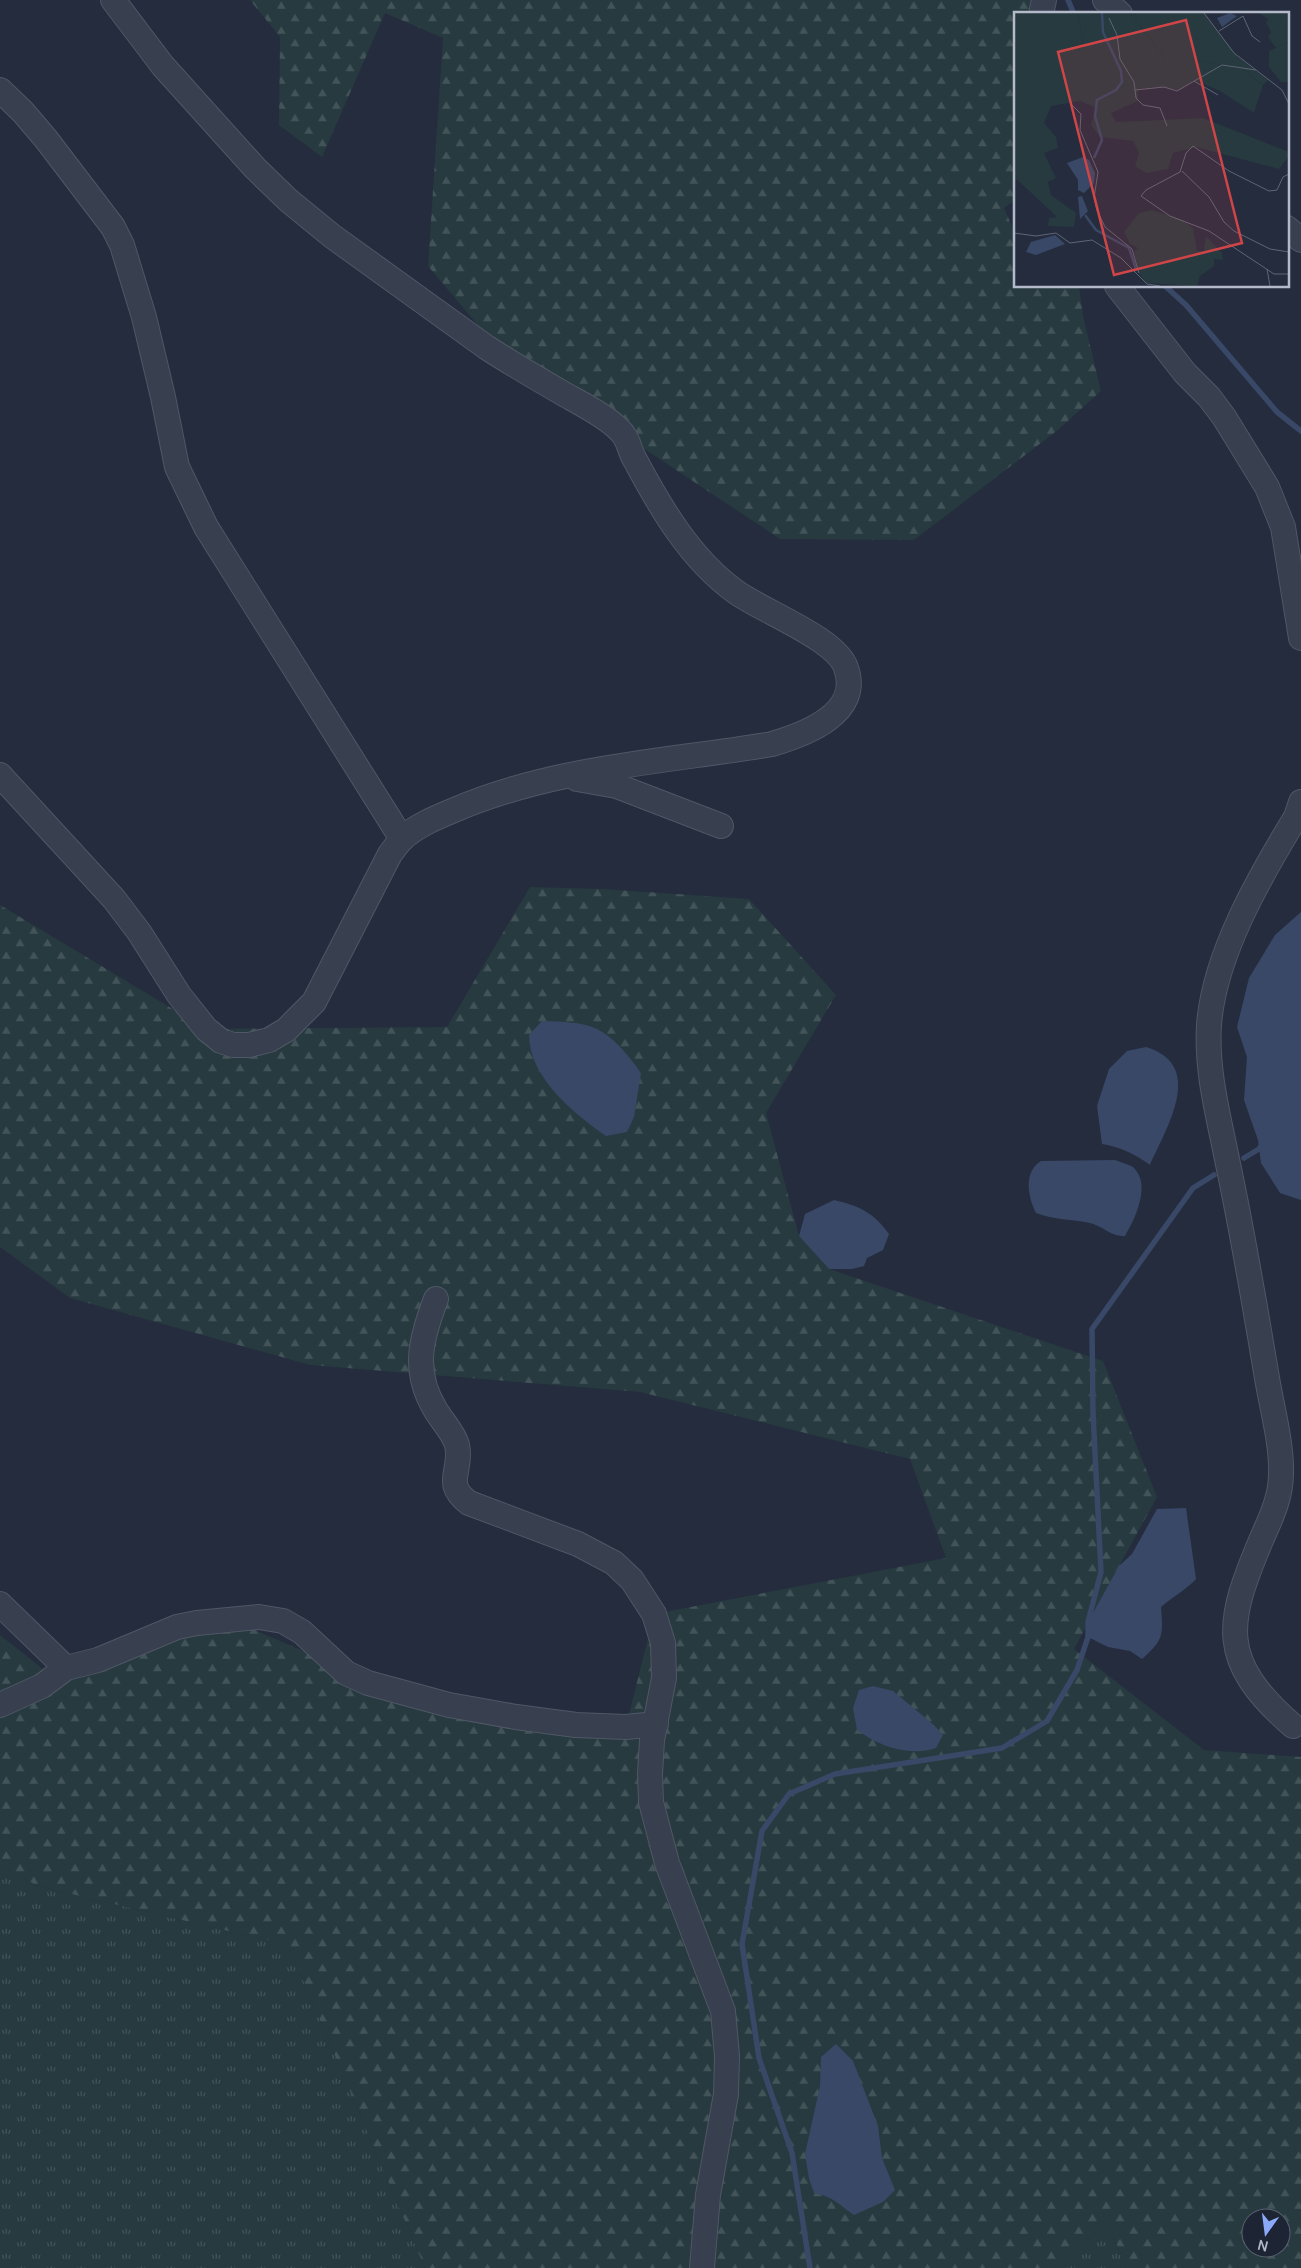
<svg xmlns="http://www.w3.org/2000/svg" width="1301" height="2268" font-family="Manrope,sans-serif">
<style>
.grass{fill:url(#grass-tufts)}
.forest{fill:url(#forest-firs);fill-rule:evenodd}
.water{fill:#394867}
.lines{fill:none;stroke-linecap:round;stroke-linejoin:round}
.stream{stroke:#394867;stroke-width:5.5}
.minor-casing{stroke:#505766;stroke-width:26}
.minor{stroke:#383f4e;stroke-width:24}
.inset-river{fill:none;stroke:#394867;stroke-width:2.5}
.inset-road{fill:none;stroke:#5e6576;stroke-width:1}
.view{fill:#cf4548;fill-opacity:0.15;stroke:#cf4548;stroke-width:2.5}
.inset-edge{fill:none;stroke:#b4bac9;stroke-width:2.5}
</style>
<defs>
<pattern id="grass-tufts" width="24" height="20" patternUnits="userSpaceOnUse" patternTransform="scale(1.25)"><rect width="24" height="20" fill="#263a3f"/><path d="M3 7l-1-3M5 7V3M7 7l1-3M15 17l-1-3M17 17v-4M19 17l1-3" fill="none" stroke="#435459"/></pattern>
<pattern id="forest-firs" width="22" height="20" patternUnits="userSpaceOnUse" patternTransform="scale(1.25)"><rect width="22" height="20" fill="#263a3f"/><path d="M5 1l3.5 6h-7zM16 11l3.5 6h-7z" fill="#435459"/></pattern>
</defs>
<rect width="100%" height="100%" fill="#242c3e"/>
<!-- grass -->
<g class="grass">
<polygon points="0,1866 38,1886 288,1945 425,2268 0,2268"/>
<polygon points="1108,2222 1126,2268 1052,2268"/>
</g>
<!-- forest -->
<g class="forest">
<polygon points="250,0 1048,0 1046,14 1015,14 1015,200 1004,208 1015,233 1015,286 1079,286 1083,316 1101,391 1058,430 914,540 780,539 625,436 509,362 428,266 443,38 385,13 322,157 279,125 280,37"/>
<path d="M530,887L603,889L749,899L836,995L766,1113L799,1236L829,1269L1103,1361L1157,1497L1074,1649L1204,1750L1301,1757V2268H1126L1108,2222L1052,2268H425L288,1945L38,1886L0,1866V1635L54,1678L229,1619L399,1692L626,1726L654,1614L946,1558L910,1459L640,1392L310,1365L70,1298L0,1247V905L206,1029L447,1027ZM1251,2218H1281V2248H1251Z"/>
</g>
<!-- water -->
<g class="water">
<polygon points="1301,912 1301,1200 1280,1193 1261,1163 1258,1140 1244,1100 1247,1057 1237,1027 1249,978 1275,935"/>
<path d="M542,1021C559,1022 581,1021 597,1029C615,1038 630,1057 641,1073L634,1117L627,1132L606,1136C574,1114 529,1077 529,1035Z"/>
<path d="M1146,1047C1206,1065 1167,1127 1150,1165C1135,1154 1120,1147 1102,1144L1097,1106L1109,1069L1127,1051Z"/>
<path d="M1115,1160C1120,1162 1128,1164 1133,1167C1152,1184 1135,1219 1125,1236C1109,1236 1105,1227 1090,1223C1072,1219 1054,1220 1036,1213C1028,1197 1023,1172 1041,1161Z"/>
<path d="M834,1200C860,1206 874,1213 889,1234L883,1250L867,1258L864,1266L852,1269H829L799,1236L805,1214Z"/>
<path d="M1186,1508L1196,1579C1186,1590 1172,1597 1161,1607C1163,1635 1164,1640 1142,1659L1130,1651L1108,1647L1088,1637V1622L1119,1566L1132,1554L1157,1509Z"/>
<path d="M873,1686L893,1691L934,1725L943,1735L936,1748C908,1757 879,1746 857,1730L853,1708L859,1690Z"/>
<path d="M836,2044L853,2061L878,2126L882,2158L895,2190L883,2202L854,2215C836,2203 836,2198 814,2193L809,2179L805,2154L820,2086L821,2057Z"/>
</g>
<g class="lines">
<!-- stream -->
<g class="stream">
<polyline points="1068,0 1074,14"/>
<polyline points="1165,286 1186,305 1277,412 1301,431"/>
<polyline points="1244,1158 1259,1149 1263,1143"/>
<polyline points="810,2268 792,2153 759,2058 742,1944 762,1831 789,1794 835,1774 1002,1748 1047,1721 1077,1670 1088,1637 1088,1622 1101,1572 1093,1413 1092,1329 1193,1188 1214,1175"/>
</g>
<defs>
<g id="minor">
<polyline points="1105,0 1120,14"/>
<polyline points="1041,14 1044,0"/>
<polyline points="0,90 23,112 46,139 113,227 122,245 144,317 163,397 177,467 206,527 402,839"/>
<polyline points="1287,228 1301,240"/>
<polyline points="1117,286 1185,373 1209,397 1224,417 1267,487 1283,527 1301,638"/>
<path d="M0,775L114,899L139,932L179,995L206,1029L221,1041L233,1045H249L269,1040L286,1030L314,1002L390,854C394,849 398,843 402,839C416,826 435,818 452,811C553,767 665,762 772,744C806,734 862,713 846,668C837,639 762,611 736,592C690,559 660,507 634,458C630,451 629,443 625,437C616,421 580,403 564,394C538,379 512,364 486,347L332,236L288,200L255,168L163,66L113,0"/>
<polyline points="577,779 617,786 721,826"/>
<path d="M436,1299C421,1338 412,1371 435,1409C441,1420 454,1433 457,1445C463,1471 442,1483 469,1503L578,1544L614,1563L632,1580L654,1614L663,1643L664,1678L652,1740L650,1774L651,1802L667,1863L723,2011L727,2056L726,2094L708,2195L702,2268"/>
<polyline points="0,1604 66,1668"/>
<polyline points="0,1705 42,1686 66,1668 98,1660 177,1627 197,1623 259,1617 283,1621 302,1632 346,1673 368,1683 449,1705 516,1717 576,1725 626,1727 656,1724"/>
<path d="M1293,1726C1217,1660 1226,1623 1262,1538C1271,1518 1281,1497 1281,1474C1282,1444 1272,1408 1267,1378C1255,1306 1243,1235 1228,1164C1219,1118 1206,1072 1209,1025C1214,955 1260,876 1296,817L1301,802"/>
</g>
</defs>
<!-- minor casing -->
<use href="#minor" class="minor-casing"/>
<!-- minor -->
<use href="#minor" class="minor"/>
</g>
<!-- overview -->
<g transform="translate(1014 12)">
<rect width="275" height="275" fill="#242c3e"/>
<path d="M0,1H64L69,33L64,40L24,16H0ZM116,1H190L223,44L254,68L249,73L228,57L178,47H152ZM265,1H275V30L262,36L254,25L257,20L252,10L256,6L268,8Z" fill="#263a3f"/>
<path d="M64,1H116L152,47H178L228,57L249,73L240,101L206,79L181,68L166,78L147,75L124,77V89L97,101L102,110L189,106L275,140V144L265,157L182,135L159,141L154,157L132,161L121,154L125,141L119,129L86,125L77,113L82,96L66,89L37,94L30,111L42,125L44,136L30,141L42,166L34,170L37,183L62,201L60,215L34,214L35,206L43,205L0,165V16H24L29,11L58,31L64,40L69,33ZM245,1H265L268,8L266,15ZM275,30V70H267L255,55V39ZM138,198L169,208L179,216L183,239H190L192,224L208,241L209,248L200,247V254L186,264L183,274L131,271L125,261L120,240L124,236L116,232L110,220L125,201Z" fill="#263a3f"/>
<path d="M216,1L223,4L208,15L203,6ZM69,145L75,148L81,161L80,171L70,181L64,178V168L53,151ZM68,184L74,199L66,207L64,185ZM41,223L51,232L22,243L12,240L17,230Z" fill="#394867"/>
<path class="inset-river" d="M80,146L88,128L81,104L83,88L102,78L108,70L107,59L89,20L88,1M71,203L82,218L115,236L122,257"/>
<path class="inset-road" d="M190,1L220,41L268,78L275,92M95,6L103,23L106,47L120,70L122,86L129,93L146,96L153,114M205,19L229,4L238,24L246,30M180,69L204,83M121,78L150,75L163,79L208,53L242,58M58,93L67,102L66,118L84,160L80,186L83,198L91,215L118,237L125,261M168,159L195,185L210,210L220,219L256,237L275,240M275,162L269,165L263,178L255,179L215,159L179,134L172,141L166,160L132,178L127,184L156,204L195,219L260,262H275M0,221L22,224L42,221L56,231L78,228L107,246L133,272L146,274M253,257L256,274"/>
<path class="view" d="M172,8L228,231L100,263L44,40Z"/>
<rect width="275" height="275" class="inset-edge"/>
</g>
<!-- north arrow -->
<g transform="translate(1266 2233) rotate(194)"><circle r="24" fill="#1d2433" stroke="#59606f"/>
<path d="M0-4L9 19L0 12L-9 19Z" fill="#8aa9f8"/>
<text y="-8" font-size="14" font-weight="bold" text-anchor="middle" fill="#b4bac9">N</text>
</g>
</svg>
